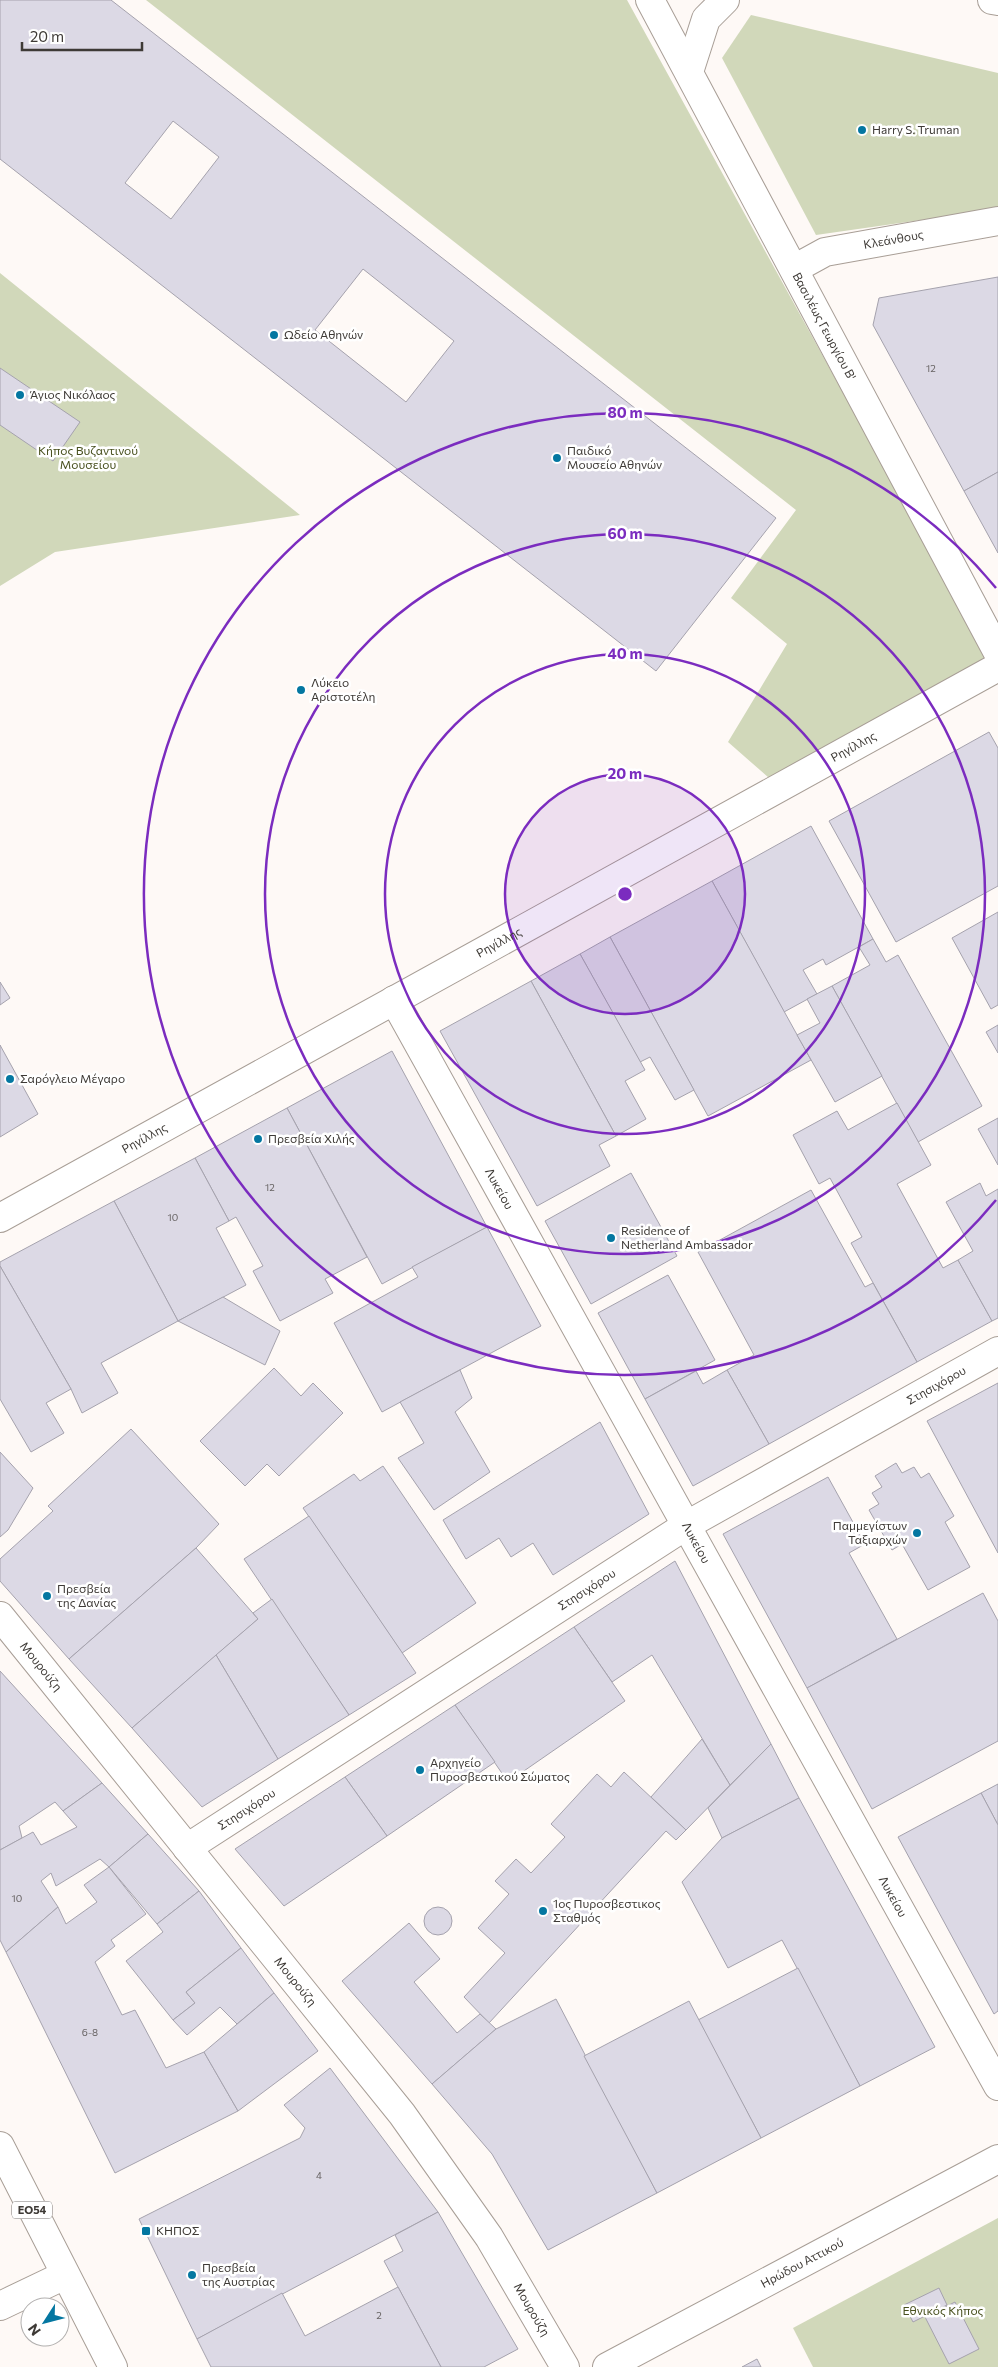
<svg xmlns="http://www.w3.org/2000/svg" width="998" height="2367" font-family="Commissioner,sans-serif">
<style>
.green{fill:#d1d8ba}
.building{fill:#dcd9e5;stroke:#a5a2ad;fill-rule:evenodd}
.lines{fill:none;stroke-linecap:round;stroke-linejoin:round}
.minor-casing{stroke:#a89e96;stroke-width:30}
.tertiary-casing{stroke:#a89e96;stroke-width:30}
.primary-casing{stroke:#a89e96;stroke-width:30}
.minor{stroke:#fff;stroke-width:28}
.tertiary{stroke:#fff;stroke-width:28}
.primary{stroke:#fff;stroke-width:28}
.ring{fill:none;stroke:#7b2cbf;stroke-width:2.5}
.poi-dot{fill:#0477a1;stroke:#fff;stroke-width:2}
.labels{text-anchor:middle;stroke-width:5;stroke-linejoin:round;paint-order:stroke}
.number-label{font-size:10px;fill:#666262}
.shield{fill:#fff;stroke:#787572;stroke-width:1}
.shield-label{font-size:11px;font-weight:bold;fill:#3e3a36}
.poi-label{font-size:12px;fill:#3e3a36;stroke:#fff;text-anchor:start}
.street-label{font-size:12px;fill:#3e3a36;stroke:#fff}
.park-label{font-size:12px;fill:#48501e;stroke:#fff}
.centre{fill:#7b2cbf;stroke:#fff;stroke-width:2.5}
.ring-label{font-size:15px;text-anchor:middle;font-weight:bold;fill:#7b2cbf;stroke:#fff;stroke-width:5;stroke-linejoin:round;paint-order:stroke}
</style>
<rect width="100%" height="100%" fill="#fef9f6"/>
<!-- green -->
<g class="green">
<polygon points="146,0 627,0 989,658 769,778 728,742 787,644 731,598 796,510"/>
<polygon points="751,15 998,73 998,209 816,235 722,58"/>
<polygon points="0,273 300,515 55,552 0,586"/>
<polygon points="998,2218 998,2367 813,2367 793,2328"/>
</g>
<!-- building -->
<g class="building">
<path d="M0,0H111L776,518L656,671L0,159ZM173,121L219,157L171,219L125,183ZM363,269L454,341L406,402L315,330Z"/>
<polygon points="998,277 998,472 964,491 873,325 879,298"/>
<polygon points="0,368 80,422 53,461 0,425"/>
<polygon points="998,472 998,553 964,491"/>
<polygon points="989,732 998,748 998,886 896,942 829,821"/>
<polygon points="811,826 873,939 826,965 823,959 803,970 817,994 784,1012 712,881"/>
<polygon points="712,881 811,1060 708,1116 610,937"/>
<polygon points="998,912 998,1005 991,1009 952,938"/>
<polygon points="610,937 694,1090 675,1100 650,1057 640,1062 580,954"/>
<polygon points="873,939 886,962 898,955 982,1106 918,1142 832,986 870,965 859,947"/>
<polygon points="580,954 645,1070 625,1081 646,1119 616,1136 531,981"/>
<polygon points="531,981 616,1136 599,1145 610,1166 537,1206 440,1031"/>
<polygon points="0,982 10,998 0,1005"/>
<polygon points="832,986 882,1076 835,1102 797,1035 820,1023 807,999"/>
<polygon points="998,1025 998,1053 986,1032"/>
<polygon points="0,1045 38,1114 0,1137"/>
<polygon points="392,1051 487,1227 382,1284 287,1108"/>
<polygon points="897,1103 931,1165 897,1184 943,1268 958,1260 992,1321 917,1362 851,1243 862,1237 830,1178 819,1184 793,1135 837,1111 848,1130"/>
<polygon points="287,1108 367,1257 325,1279 333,1293 280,1321 253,1271 263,1266 236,1217 229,1221 195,1158"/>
<polygon points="998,1118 998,1165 978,1129"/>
<polygon points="195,1158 229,1221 216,1228 246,1285 178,1321 114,1201"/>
<polygon points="631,1173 677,1256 591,1304 545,1221"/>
<polygon points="980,1183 986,1196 998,1189 998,1318 992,1321 958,1260 973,1251 946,1202"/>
<polygon points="811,1190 865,1287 873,1283 917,1362 769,1444 727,1370 754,1355 698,1252"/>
<polygon points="114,1201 178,1321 101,1363 118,1393 82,1413 71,1389 0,1266 0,1262"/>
<polygon points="487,1227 541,1326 382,1412 334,1323 418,1277 412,1267"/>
<polygon points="0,1266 71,1389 46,1403 64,1433 31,1452 0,1399"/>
<polygon points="668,1275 715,1360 645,1399 598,1313"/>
<polygon points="223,1297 280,1331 265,1365 178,1321"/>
<polygon points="274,1368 301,1396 313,1383 343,1413 279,1476 267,1464 245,1486 200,1441"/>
<polygon points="460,1370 472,1398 455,1412 490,1472 434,1510 398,1458 424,1443 400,1402"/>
<polygon points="727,1370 769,1444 693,1486 645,1399 696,1371 703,1384"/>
<polygon points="998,1383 998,1553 927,1421"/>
<polygon points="600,1422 649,1514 553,1575 533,1543 511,1557 499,1538 466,1559 443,1520"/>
<polygon points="131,1429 219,1524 196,1548 69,1659 0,1581 0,1559 53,1511 48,1506"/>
<polygon points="0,1452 33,1488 8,1530 0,1537"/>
<polygon points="896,1463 902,1473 914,1467 921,1478 929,1473 954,1516 945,1522 970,1567 928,1590 902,1544 892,1550 869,1510 879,1504 872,1493 882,1487 875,1476"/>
<polygon points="383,1466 476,1603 402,1653 303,1508 354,1474 360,1481"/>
<polygon points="828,1477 865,1544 849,1553 897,1639 807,1688 723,1534"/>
<polygon points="309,1516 416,1673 349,1715 244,1559"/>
<polygon points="196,1548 258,1619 132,1728 69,1659"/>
<polygon points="675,1561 771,1744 730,1785 652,1655 612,1682 574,1627"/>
<polygon points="983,1593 998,1621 998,1741 872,1809 807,1688"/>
<polygon points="272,1599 349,1715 278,1759 216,1655 258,1619 253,1613"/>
<polygon points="574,1627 625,1701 508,1782 455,1705"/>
<polygon points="216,1655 278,1759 202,1807 132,1728"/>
<polygon points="0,1671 102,1783 63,1811 55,1802 19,1826 22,1838 0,1850"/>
<polygon points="455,1705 495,1762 387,1836 345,1777"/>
<polygon points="702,1739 730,1785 686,1830 651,1797"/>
<polygon points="771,1744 799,1798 722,1838 708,1808"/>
<polygon points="624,1772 686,1830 676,1840 666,1831 489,2023 464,1997 505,1953 478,1928 509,1894 495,1881 516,1859 531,1873 565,1837 551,1824 597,1774 611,1787"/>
<polygon points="345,1777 387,1836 284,1906 235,1849"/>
<polygon points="102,1783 148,1834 109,1867 100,1859 56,1886 51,1873 41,1881 58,1907 6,1952 0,1940 0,1850 33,1832 41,1845 77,1827 63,1811"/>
<polygon points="998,1784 998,1825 981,1793"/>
<polygon points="981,1793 998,1825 998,2011 994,2014 898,1837"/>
<polygon points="799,1798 935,2047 860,2086 782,1940 728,1968 682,1882 722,1838"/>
<polygon points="148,1834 199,1891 157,1924 109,1867"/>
<polygon points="109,1867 146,1914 111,1940 115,1946 95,1962 122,2015 135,2010 166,2068 204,2052 238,2111 115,2173 6,1952 58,1907 66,1924 97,1902 84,1885"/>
<polygon points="199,1891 241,1948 186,1992 195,2003 173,2020 126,1961 163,1932 157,1924"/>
<circle cx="438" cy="1921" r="14"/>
<polygon points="409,1923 440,1959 414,1982 457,2033 480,2014 496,2029 432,2084 342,1981"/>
<polygon points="241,1948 274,1993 237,2024 220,2007 187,2035 173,2020 195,2003 186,1992"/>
<polygon points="798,1968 860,2086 761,2138 698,2020"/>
<polygon points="274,1993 318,2051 238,2111 204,2052"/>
<polygon points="556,1999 657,2193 548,2250 492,2154 432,2084 496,2029"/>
<polygon points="689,2001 761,2138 657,2193 584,2056"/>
<polygon points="330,2068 438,2212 197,2339 139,2219 300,2138 305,2128 284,2105"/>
<polygon points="438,2212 518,2349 484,2367 441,2367 384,2261 403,2251 395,2235"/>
<polygon points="398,2287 441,2367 211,2367 197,2339 282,2293 305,2336"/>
<polygon points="939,2288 947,2305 913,2322 904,2305"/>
<polygon points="955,2302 979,2349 949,2364 925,2317"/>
<polygon points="757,2359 761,2367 742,2367"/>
</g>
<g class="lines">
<defs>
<g id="minor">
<path id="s1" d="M794,269L825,252L998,221"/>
<path id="s2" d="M394,1000L998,2086"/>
<path id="s3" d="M0,1616L402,2114L489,2237L565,2367"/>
<path id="s4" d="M187,1848L687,1525L998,1351"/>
<polyline points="0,2306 65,2275"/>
<path id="s5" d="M607,2367L998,2159"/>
</g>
<g id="tertiary">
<path id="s6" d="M650,0L998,653"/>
<path id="s7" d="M0,1218L998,667"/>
</g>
<g id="primary">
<polyline points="992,0 998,1"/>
<polyline points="689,72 706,19 725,0"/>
<polyline points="0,2146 113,2367"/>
</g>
</defs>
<!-- minor casing -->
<use href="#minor" class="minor-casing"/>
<!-- tertiary casing -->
<use href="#tertiary" class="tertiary-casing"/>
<!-- primary casing -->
<use href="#primary" class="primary-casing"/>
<!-- minor -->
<use href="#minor" class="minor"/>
<!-- tertiary -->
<use href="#tertiary" class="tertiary"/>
<!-- primary -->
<use href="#primary" class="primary"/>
</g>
<!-- distance rings -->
<circle cx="625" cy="894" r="120" fill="#7b2cbf" fill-opacity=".12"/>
<g class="ring">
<circle cx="625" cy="894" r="120"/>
<circle cx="625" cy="894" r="240"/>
<circle cx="625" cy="894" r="360"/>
<path d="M996 1200A481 481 0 1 1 996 588"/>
</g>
<!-- markers -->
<g class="poi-dot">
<circle cx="862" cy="130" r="5"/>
<circle cx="274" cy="335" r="5"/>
<circle cx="20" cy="395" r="5"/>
<circle cx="557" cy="458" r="5"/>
<circle cx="301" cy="690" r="5"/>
<circle cx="10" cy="1079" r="5"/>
<circle cx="258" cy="1139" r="5"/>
<circle cx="611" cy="1238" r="5"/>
<circle cx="917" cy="1533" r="5"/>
<circle cx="47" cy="1596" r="5"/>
<circle cx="420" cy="1770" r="5"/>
<circle cx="543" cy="1911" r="5"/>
<rect x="141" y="2226" width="10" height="10" rx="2.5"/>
<circle cx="192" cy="2275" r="5"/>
</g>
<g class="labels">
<!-- number labels -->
<g class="number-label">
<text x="931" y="372">12</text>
<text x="270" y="1191">12</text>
<text x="173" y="1221">10</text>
<text x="17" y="1902">10</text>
<text x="90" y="2036">6-8</text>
<text x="319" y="2179">4</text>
<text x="379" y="2319">2</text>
</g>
<!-- shield labels -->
<rect class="shield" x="12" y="2201.5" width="40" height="17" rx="4"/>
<g class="shield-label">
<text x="32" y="2214">ΕΟ54</text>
</g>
<!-- poi labels -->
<g class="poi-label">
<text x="872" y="134">Harry S. Truman</text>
<text x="284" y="339">Ωδείο Αθηνών</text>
<text x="30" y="399">Άγιος Νικόλαος</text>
<text x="567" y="455">Παιδικό<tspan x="567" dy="14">Μουσείο Αθηνών</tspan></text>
<text x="311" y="687">Λύκειο<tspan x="311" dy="14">Αριστοτέλη</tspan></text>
<text x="20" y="1083">Σαρόγλειο Μέγαρο</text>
<text x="268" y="1143">Πρεσβεία Χιλής</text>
<text x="621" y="1235">Residence of<tspan x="621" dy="14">Netherland Ambassador</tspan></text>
<text x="907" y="1530" text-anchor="end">Παμμεγίστων<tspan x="907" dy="14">Ταξιαρχών</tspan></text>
<text x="57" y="1593">Πρεσβεία<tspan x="57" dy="14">της Δανίας</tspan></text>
<text x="430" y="1767">Αρχηγείο<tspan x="430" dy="14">Πυροσβεστικού Σώματος</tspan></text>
<text x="553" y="1908">1ος Πυροσβεστικος<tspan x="553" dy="14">Σταθμός</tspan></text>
<text x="156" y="2235">ΚΗΠΟΣ</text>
<text x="202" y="2272">Πρεσβεία<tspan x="202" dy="14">της Αυστρίας</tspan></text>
</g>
<!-- street labels -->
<g class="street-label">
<text dy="4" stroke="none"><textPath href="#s1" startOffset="105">Κλεάνθους</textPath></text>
<text dy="4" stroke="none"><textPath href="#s6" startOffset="370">Βασιλέως Γεωργίου Β'</textPath></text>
<text dy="4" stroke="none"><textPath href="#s7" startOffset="975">Ρηγίλλης</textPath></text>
<text dy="4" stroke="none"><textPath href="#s7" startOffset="570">Ρηγίλλης</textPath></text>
<text dy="4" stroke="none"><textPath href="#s7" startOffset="165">Ρηγίλλης</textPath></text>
<text dy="4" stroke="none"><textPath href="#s2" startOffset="216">Λυκείου</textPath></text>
<text dy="4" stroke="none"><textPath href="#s4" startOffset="881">Στησιχόρου</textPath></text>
<text dy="4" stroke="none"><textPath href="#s2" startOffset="621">Λυκείου</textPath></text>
<text dy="4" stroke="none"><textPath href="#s4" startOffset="476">Στησιχόρου</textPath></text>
<text dy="4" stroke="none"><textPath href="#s3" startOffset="65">Μουρούζη</textPath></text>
<text dy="4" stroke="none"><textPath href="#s4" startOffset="71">Στησιχόρου</textPath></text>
<text dy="4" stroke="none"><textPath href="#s2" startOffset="1026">Λυκείου</textPath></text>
<text dy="4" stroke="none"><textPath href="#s3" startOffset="470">Μουρούζη</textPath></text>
<text dy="4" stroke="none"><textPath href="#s5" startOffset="221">Ηρώδου Αττικού</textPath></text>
<text dy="4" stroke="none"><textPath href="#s3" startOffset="875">Μουρούζη</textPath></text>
</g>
<!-- park labels -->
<g class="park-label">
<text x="88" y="455">Κήπος Βυζαντινού<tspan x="88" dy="14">Μουσείου</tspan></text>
<text x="943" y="2315">Εθνικός Κήπος</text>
</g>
</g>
<circle cx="625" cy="894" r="8" class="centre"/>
<g class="ring-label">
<text x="625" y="418">80 m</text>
<text x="625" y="539">60 m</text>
<text x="625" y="659">40 m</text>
<text x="625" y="779">20 m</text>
</g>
<!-- north arrow -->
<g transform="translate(45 2322) rotate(234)"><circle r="24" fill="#ffffff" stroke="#b2b0af"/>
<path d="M0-4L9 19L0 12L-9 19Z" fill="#0477a1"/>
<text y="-8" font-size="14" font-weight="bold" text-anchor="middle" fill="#3e3a36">N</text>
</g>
<!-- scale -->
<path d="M22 42v8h120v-8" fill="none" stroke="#3e3a36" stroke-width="2.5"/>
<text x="30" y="42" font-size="15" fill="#3e3a36" stroke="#ffffff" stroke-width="4" paint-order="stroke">20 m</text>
</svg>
